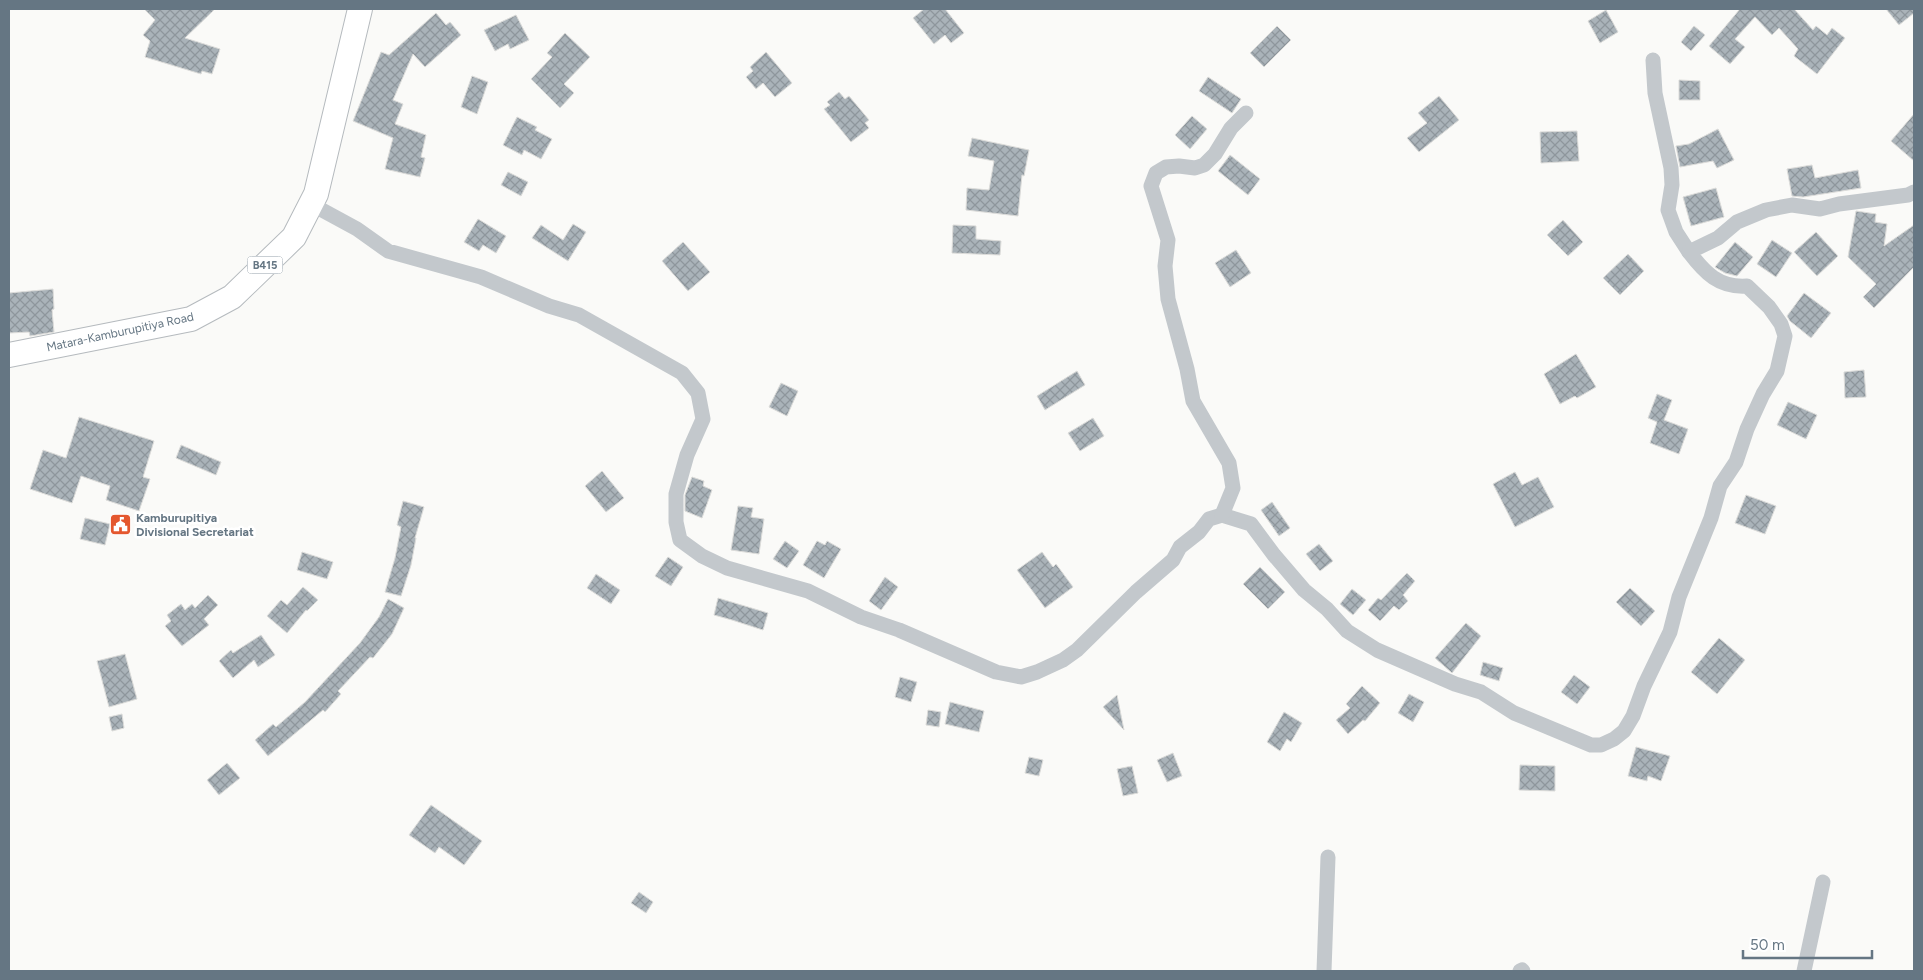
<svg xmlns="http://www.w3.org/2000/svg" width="1923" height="980" font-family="Figtree,sans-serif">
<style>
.building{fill:url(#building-cross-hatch);stroke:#dcdcda}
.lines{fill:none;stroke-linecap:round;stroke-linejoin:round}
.primary-casing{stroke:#b5babe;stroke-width:26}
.street{stroke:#c3c8cc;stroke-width:15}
.primary{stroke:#fff;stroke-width:24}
.labels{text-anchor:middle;stroke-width:5;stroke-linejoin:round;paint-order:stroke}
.shield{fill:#fff;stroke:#939fa8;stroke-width:1}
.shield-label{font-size:11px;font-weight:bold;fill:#657683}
.street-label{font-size:12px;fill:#657683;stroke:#fff}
.poi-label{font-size:12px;font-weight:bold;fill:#657683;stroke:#fff;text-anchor:start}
</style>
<defs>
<pattern id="building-cross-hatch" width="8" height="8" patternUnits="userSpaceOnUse" patternTransform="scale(1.25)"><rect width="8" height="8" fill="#aab3b9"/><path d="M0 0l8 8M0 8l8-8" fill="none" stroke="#8e969c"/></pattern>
</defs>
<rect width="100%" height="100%" fill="#fafaf8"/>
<!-- building -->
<g class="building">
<polygon points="144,9 215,9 185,38 220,49 212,74 202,71 201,74 145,57 150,41 143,35 155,20"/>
<polygon points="924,9 945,9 964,33 951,43 945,35 934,44 913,18"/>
<polygon points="1740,9 1794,9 1813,30 1816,26 1827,35 1832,28 1845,38 1817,74 1794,56 1798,49 1779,28 1772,35 1755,17 1735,39 1745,47 1730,64 1709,46"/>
<polygon points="1886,9 1914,9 1914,13 1899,25"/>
<polygon points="1606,10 1618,32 1600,43 1588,21"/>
<polygon points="436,13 446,25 450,22 461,35 425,67 413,54 393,100 403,104 395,124 426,135 421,157 425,158 420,177 385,169 393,138 353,121 381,52 389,55"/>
<polygon points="516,15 529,40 510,49 508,44 495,51 484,30"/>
<polygon points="1277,26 1291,40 1264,67 1250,53"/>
<polygon points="1694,26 1705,35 1691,51 1681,42"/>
<polygon points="565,33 590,57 564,84 574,93 560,108 531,79 552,57 547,53"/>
<polygon points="766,52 792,83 775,97 763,83 756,89 746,77 753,71 750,67"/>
<polygon points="472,76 488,82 477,114 461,107"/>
<polygon points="1208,77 1241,99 1232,113 1199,91"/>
<polygon points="1679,80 1700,81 1700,100 1679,100"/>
<polygon points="839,92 845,99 849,96 869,120 865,123 869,128 851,142 824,109 830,105 827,102"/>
<polygon points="1439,96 1459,120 1419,152 1407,138 1427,123 1418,113"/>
<polygon points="1914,114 1914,161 1891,141"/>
<polygon points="1192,116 1207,129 1190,149 1175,135"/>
<polygon points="517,117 537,127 535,130 552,139 541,159 524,150 522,155 503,145"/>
<polygon points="1718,129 1734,160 1717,168 1713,161 1680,167 1676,146 1689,144"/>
<polygon points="1577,131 1579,161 1541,163 1540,132"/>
<polygon points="972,138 1029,150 1024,176 1022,175 1018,216 966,210 967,188 989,190 994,161 968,156"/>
<polygon points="1230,155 1260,179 1248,195 1218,171"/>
<polygon points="1812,165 1815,178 1858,170 1861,188 1803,197 1792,196 1787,169"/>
<polygon points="508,172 528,182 521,196 501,185"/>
<polygon points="1716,188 1724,217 1691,226 1683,197"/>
<polygon points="1856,211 1876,214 1875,222 1887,224 1884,246 1914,225 1914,267 1874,308 1863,297 1876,284 1848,257"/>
<polygon points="478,219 506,236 496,253 483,245 479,251 464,242"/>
<polygon points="1563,220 1583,242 1568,256 1547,235"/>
<polygon points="573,224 586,232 568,261 532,238 541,225 563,240"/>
<polygon points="953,225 976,226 976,239 1001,241 1000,255 952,253"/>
<polygon points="1816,232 1838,256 1817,276 1794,252"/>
<polygon points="1772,240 1792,253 1776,277 1757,264"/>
<polygon points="683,242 710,272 688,291 662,261"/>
<polygon points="1735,242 1753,257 1737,276 1725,273 1715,267"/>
<polygon points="1236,250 1251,273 1230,287 1215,263"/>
<polygon points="1628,254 1644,271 1620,295 1603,278"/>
<polygon points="53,289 54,309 52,310 54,332 30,336 29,332 9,333 9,293"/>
<polygon points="1804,293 1831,313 1811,338 1790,321 1787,316"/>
<polygon points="1576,354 1596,387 1577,398 1575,396 1560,404 1544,374"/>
<polygon points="1864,370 1866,397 1845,398 1844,372"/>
<polygon points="1077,371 1085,385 1045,410 1037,396"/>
<polygon points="781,383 798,391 787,416 769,407"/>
<polygon points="1657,394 1672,400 1664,420 1688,429 1679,454 1650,443 1657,422 1648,418"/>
<polygon points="1788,402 1817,415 1806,439 1777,425"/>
<polygon points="79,417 154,441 143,477 150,479 139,511 106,500 110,486 81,476 72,503 30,489 43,450 66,458"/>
<polygon points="1093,418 1104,436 1080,451 1068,433"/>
<polygon points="181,445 221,462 216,475 176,458"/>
<polygon points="602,471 624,498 606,512 585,486"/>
<polygon points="1515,472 1522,485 1538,477 1554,507 1515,527 1493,484"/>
<polygon points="692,477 704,481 703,486 712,490 702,518 685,511 685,495"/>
<polygon points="1746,495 1776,506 1765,534 1735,523"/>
<polygon points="403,501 424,507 415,538 416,538 411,565 401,596 385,592 395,558 401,527 397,525"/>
<polygon points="1272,502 1290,528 1279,536 1261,510"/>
<polygon points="738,506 753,508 751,517 764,519 759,554 731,550"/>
<polygon points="85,518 110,524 105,545 80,539"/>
<polygon points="785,541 799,551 787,568 773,559"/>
<polygon points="817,541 825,545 827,541 841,549 824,578 803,565"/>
<polygon points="1319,544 1333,561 1320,571 1306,554"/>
<polygon points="302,552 333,562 327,579 297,570"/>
<polygon points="1042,552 1053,567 1056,564 1073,587 1045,608 1017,570"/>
<polygon points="668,557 683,567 671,586 655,576"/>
<polygon points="1260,567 1285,592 1268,609 1243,584"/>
<polygon points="1407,573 1415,581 1403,595 1408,601 1399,610 1394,606 1380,621 1368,610 1378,598 1381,600"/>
<polygon points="596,574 620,590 611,604 587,588"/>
<polygon points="885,577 898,587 881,610 869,601"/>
<polygon points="303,587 318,600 307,611 306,610 287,633 267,616 281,600 287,605"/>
<polygon points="1630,588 1655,611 1641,626 1616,602"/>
<polygon points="1352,589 1366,600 1353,615 1340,604"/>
<polygon points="208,595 218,605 204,619 209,625 182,646 165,626 171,621 167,615 181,604 185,610 192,604 195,608"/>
<polygon points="718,598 768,613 763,630 732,620 714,615"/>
<polygon points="388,599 404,608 392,634 373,658 370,657 338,691 341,694 325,712 323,710 268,756 255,740 273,724 276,727 305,702 360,643 379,617"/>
<polygon points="1466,623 1481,636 1452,673 1435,658"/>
<polygon points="261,635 275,655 258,667 254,660 233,678 219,661 231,650 233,653"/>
<polygon points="1719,638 1745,660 1717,694 1691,672"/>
<polygon points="125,654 137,699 109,707 97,661"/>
<polygon points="1483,662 1503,668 1499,681 1480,675"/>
<polygon points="1574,675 1590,687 1577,704 1561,692"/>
<polygon points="900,677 917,682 911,702 895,697"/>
<polygon points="1362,686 1380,703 1365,721 1363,720 1348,734 1336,720 1350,708 1346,704"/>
<polygon points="1409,694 1424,702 1413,722 1398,713"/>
<polygon points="1117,695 1124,730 1103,707"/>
<polygon points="950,702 984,711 979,732 945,724"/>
<polygon points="928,710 941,712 939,727 926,725"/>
<polygon points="1284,712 1302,723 1291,742 1287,739 1280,751 1267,742"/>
<polygon points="122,714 124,728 112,731 109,717"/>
<polygon points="1636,747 1670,756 1661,781 1648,776 1647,781 1628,776"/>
<polygon points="1173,753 1182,776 1167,782 1157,760"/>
<polygon points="1029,757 1043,760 1039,776 1025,773"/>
<polygon points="227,763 240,778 219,795 207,780"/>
<polygon points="1520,765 1555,766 1555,791 1519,790"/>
<polygon points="1132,766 1138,793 1123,796 1117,769"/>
<polygon points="431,805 482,841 464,865 439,847 435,853 409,835"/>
<polygon points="639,892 653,902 646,913 631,903"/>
</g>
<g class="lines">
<defs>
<polyline id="primary" points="9,355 191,319 232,297 294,237 316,194 360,9"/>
</defs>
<!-- primary casing -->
<use href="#primary" class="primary-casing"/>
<!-- street -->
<g class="street">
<polyline points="1653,60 1655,93 1671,168 1672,185 1668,210 1676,232 1689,252"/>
<path d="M311,204L357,229L388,251L481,277L549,306L579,315L682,373L698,393L703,419L687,455L676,494V522L680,540L702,556L727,568L808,591L861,617L899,630L996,672L1021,677L1037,672L1063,660L1077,650L1136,592L1173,560L1180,547L1199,532L1209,519L1222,515L1251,524L1274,555L1304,590L1327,609L1347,631L1377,650L1455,684L1481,692L1514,713L1591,745H1601L1614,739L1624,731L1633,716L1644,686L1670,632L1679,597L1711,518L1720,486L1736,462L1747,429L1763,394L1777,371L1785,336L1781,324L1769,307L1747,286C1719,288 1705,273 1689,252L1718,238L1737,222L1766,210L1792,205L1820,209L1839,204L1908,195L1914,192"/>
<polyline points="1222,515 1233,488 1229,463 1193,401 1187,369 1168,299 1165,266 1168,240 1151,186 1156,173 1166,167 1179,166 1195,168 1204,165 1215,154 1231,128 1246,113"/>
<polyline points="1324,971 1328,857"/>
<polyline points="1520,971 1522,970 1523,971"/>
<polyline points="1804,971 1823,882"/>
</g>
<!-- primary -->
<use href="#primary" class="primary"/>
</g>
<!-- icons -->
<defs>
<symbol id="civic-square" viewBox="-11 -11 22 22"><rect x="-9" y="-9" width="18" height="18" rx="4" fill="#e4572e" stroke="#fff"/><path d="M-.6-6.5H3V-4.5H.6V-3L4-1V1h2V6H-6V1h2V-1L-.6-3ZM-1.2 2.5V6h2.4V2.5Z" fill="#fff"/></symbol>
</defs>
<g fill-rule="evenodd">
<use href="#civic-square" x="108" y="512" width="25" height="25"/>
</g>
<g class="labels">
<!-- shield labels -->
<rect class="shield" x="247.5" y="256.5" width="35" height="17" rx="4"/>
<g class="shield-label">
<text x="265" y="269">B415</text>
</g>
<!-- street labels -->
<g class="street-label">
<text transform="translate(120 332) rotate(-12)" y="4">Matara-Kamburupitiya Road</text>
</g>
<!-- poi labels -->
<g class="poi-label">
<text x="136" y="522">Kamburupitiya<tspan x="136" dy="14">Divisional Secretariat</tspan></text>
</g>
</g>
<!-- border -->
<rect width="1923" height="980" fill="none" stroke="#657683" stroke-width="20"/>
<!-- scale -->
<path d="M1743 950v8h129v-8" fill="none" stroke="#657683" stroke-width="2.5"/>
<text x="1750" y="950" font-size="15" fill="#657683" stroke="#ffffff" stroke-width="4" paint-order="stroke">50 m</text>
</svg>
